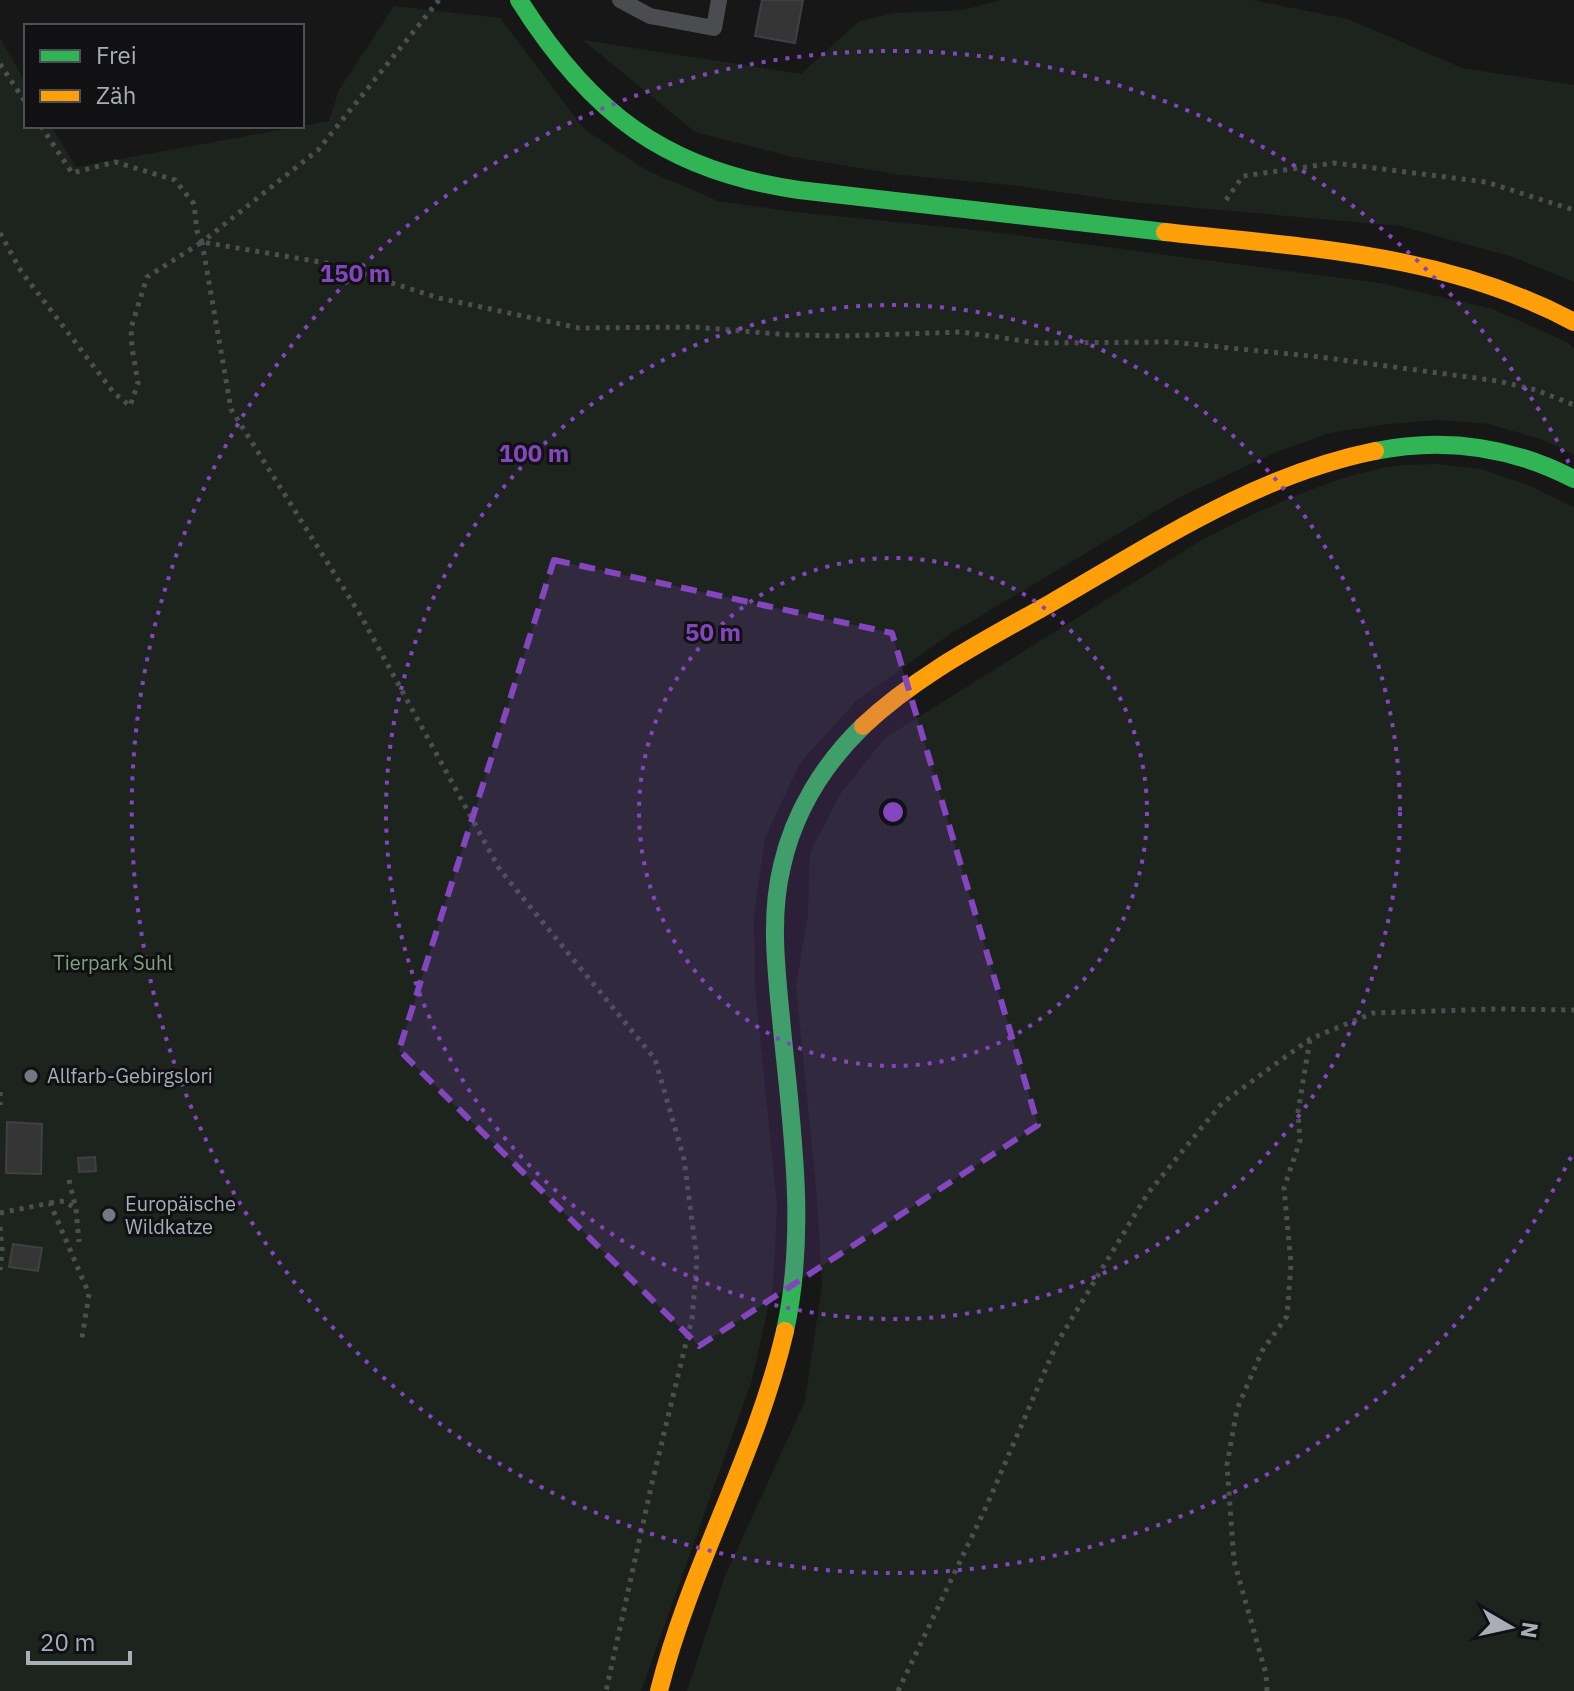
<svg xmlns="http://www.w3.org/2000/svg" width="1574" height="1691" font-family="'IBM Plex Sans',sans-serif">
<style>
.green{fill:#1d241e}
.building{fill:#353536;stroke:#3f4043;stroke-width:2}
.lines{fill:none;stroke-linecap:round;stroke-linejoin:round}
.path{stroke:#4d4e52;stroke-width:5;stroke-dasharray:4 6;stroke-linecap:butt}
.lane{stroke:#4b4c50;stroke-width:16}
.fast{stroke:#30b455;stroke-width:18}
.slow{stroke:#ff9f0a;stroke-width:18}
.marked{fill:#8446be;fill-opacity:0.2;stroke:#8446be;stroke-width:6;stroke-dasharray:16 10;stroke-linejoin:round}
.ring{fill:none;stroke:#8446be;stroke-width:4;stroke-dasharray:4 8}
.poi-dot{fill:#757880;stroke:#111113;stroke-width:3}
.labels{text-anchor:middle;stroke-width:6;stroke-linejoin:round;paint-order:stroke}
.park-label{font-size:20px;fill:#7fa381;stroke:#111113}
.poi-label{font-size:20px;fill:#a8adb8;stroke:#111113;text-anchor:start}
.centre{fill:#8446be;stroke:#111113;stroke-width:4}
.ring-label{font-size:24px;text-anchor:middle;font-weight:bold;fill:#8446be;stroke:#111113;stroke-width:6;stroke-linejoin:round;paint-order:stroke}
</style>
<rect width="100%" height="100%" fill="#171717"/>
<!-- green -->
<g class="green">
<polygon points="1001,0 1252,0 1348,19 1462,68 1574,85 1574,282 1513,257 1400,226 1130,202 1010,185 901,175 788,156 695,132 583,40 801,74 859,21 894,13 963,10"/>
<polygon points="394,6 500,18 584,129 646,170 718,201 796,212 985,231 1380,283 1493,309 1565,341 1574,348 1574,455 1543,440 1489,424 1438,420 1389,424 1330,433 1279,451 1180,497 950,634 855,702 800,763 765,838 754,914 755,988 777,1206 773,1285 752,1380 641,1691 0,1691 0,38 26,83 26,126 51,126 76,167 329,121 339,90"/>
<path d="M1437,464L1481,469L1528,485L1574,507V1691H687L725,1576L805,1401L822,1285L817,1197L796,985L808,915L810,853L839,796L885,738L1200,541C1255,512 1332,476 1393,466C1408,464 1423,465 1437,464Z"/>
</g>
<!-- building -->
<g class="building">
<polygon points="762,0 803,0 795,43 755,36"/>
<polygon points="7,1122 42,1124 41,1174 6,1173"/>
<polygon points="95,1157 96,1171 79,1172 78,1158"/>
<polygon points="13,1244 42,1248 38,1271 9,1267"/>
</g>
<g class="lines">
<!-- path -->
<g class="path">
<polyline points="439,0 318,150 202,242 231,409 361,616 500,870 655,1059 684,1159 697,1260 692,1318 652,1483 606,1691"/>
<polyline points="0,64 26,103"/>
<polyline points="41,126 72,173 115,162 175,180 194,204 197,231 202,242"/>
<polyline points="1226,200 1243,176 1334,163 1486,182 1574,210"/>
<polyline points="0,233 21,271 114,393 130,406 138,383 132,348 131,328 147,277 202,242 332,264 439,298 579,328 695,327 789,335 844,336 962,332 1038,343 1170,342 1320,357 1498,381 1536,390 1574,405"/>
<polyline points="0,1092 0,1105"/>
<polyline points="69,1180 76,1209 79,1242"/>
<polyline points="50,1203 64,1201 75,1208"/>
<polyline points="0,1213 50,1203 89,1294 82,1338"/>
<polyline points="0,1227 2,1250 0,1270"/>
<polyline points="898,1691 987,1505 1057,1343 1148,1193 1222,1103 1310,1039 1373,1013 1496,1009 1574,1010"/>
<polyline points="1267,1691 1266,1674 1234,1561 1227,1465 1237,1409 1262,1351 1287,1316 1291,1264 1284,1188 1300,1141 1298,1112 1310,1039"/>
</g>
<!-- lane -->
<polyline class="lane" points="620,0 650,16 714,28 719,0"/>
<!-- fast -->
<g class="fast">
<path d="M519,0C590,113 666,171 799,190L1165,232"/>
<path d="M1375,451C1444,437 1512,447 1574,479"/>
<path d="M785,1331C807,1232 792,1129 782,1029C777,975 769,919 782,866C794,812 824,764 863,726"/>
</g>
<!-- slow -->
<g class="slow">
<path d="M1165,232C1307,248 1445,253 1574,322"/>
<path d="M863,726C918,674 986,640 1051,603C1155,543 1256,475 1375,451"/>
<path d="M659,1691C690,1567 756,1456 785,1331"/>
</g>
</g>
<!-- marked area -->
<path class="marked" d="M554,560L892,633L1038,1125L699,1346L399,1050Z"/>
<!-- distance rings -->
<g class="ring">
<circle cx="893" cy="812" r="254"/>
<circle cx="893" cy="812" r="507"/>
<path d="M1571 1157A761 761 0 1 1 1571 467"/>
</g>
<!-- markers -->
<g class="poi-dot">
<circle cx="31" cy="1076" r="8"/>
<circle cx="109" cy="1215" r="8"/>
</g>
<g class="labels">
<!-- park labels -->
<g class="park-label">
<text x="113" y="970">Tierpark Suhl</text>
</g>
<!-- poi labels -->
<g class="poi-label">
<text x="47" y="1083">Allfarb-Gebirgslori</text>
<text x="125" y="1211">Europäische<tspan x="125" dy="23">Wildkatze</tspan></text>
</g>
</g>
<circle cx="893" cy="812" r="12" class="centre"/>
<g class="ring-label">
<text x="355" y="282">150 m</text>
<text x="534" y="462">100 m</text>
<text x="713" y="641">50 m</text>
</g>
<!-- legend -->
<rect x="24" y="24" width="280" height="104" fill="#111113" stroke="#4d4f55" stroke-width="2"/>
<rect x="40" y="50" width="40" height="12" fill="#30b455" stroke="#4d4f55" stroke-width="2"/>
<text x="96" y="64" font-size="24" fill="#a8adb8">Frei</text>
<rect x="40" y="90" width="40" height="12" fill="#ff9f0a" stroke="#4d4f55" stroke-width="2"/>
<text x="96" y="104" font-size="24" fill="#a8adb8">Zäh</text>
<!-- north arrow -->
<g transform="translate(1510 1627) rotate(99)" stroke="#111113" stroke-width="6" paint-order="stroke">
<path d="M0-6L14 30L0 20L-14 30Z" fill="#a8adb8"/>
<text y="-12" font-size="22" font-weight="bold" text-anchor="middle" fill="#a8adb8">N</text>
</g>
<!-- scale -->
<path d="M28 1651v12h102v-12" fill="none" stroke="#a8adb8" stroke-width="4"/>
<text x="40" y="1651" font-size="24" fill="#a8adb8" stroke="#111113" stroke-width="6" paint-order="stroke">20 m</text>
</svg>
